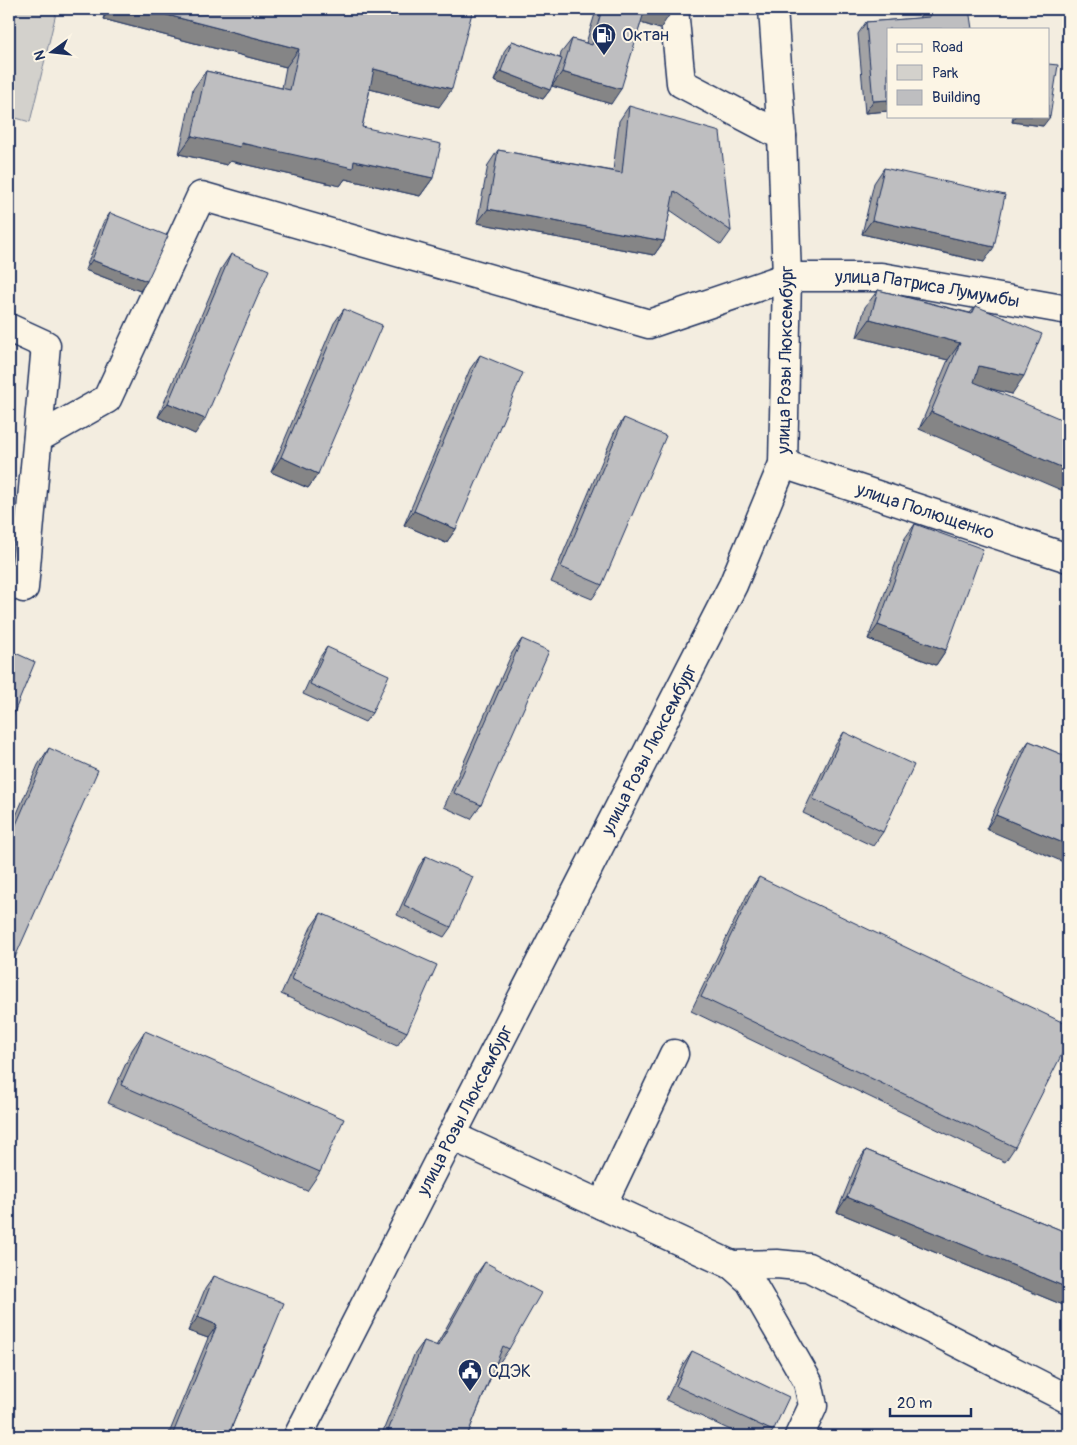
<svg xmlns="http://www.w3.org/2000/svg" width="1077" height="1445" font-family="Pangolin,sans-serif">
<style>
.green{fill:#d3d1cc;stroke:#778095}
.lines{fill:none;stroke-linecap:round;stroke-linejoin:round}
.minor-casing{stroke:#1b2f5e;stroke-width:31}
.major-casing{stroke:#1b2f5e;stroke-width:31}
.minor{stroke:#fcf5e5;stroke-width:28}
.major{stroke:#fcf5e5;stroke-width:28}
.wall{fill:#a3a3a5;stroke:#1b2f5e}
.shaded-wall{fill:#858586;stroke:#1b2f5e}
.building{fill:#bebec0;stroke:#1b2f5e}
.labels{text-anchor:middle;stroke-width:4;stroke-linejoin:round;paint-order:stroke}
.poi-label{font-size:18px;fill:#1b2f5e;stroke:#fcf5e5;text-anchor:start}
.street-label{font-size:18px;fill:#1b2f5e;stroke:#fcf5e5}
</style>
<rect width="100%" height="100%" fill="#f3ede0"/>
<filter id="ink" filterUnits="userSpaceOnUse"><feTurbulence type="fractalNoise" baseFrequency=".02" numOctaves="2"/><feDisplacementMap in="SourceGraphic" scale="10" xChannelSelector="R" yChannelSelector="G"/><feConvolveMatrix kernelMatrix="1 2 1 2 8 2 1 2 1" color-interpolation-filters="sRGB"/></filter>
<g filter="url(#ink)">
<!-- green -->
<polygon class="green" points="9,9 57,9 30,122 9,116"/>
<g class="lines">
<defs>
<g id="minor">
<polyline points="674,9 681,83 782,136"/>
<polyline points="9,328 46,345 24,588"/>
<path id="s1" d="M38,438L107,399L201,196L649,324L787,277H881L1068,310"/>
<path id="s2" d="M783,464L1068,558"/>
<polyline points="452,1136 732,1265 750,1281 808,1382 813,1406 799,1436"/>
<polyline points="602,1205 674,1054"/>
<polyline points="732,1265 777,1264 808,1267 1068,1399"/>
</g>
<g id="major">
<path id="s3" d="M298,1436L733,585L783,464L787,277L782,136L773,9"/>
</g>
</defs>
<!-- minor casing -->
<use href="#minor" class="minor-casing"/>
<!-- major casing -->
<use href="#major" class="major-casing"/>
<!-- minor -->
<use href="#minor" class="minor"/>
<!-- major -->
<use href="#major" class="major"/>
</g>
<!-- wall -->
<g class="wall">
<polygon points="106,9 473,9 439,107 370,89 362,127 433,178 420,196 345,179 340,186 230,161 227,165 179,154 193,89 206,71 282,88 286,67 103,19"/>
<polygon points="578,9 670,9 660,29 641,23 611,104 552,86 553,81 550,90 543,99 494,81 505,50 512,41 560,58 561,53 572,39 586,43 595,14"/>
<polygon points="919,9 969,9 888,29 888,111 865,113 858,34 866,22 920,18"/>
<polygon points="629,106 731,231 721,245 670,210 664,241 654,255 477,223 488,165 498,150 613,171 619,121"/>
<polygon points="1013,116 1048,116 1043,126 1012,122"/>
<polygon points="884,168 984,262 862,234 874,183"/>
<polygon points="1068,175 1068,202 1064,202"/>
<polygon points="110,213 147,281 140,291 85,270 103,223"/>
<polygon points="231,254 195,434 158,417 221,269"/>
<polygon points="878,290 970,313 976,306 1012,394 992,389 919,429 948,360 857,337 865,307"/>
<polygon points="344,309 318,474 308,488 271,472 334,323"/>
<polygon points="480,355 456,529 446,543 404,525 470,369"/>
<polygon points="624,418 602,585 592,599 551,582 614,433"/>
<polygon points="915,524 946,650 936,665 868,639 905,538"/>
<polygon points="522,639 481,805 471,819 444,807 512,653"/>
<polygon points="327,647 372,713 365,722 303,694 320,657"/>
<polygon points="844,732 883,832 873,846 803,813 834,747"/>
<polygon points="1029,741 1068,757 986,829 1019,755"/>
<polygon points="49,748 9,971 9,832 38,765"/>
<polygon points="426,856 451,927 444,937 397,915 419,866"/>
<polygon points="759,877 1015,1147 1005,1162 691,1011 749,891"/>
<polygon points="321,913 407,1032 397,1046 281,994 311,927"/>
<polygon points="145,1031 320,1172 307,1191 108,1103 132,1050"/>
<polygon points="866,1150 1068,1233 1068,1307 837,1212 856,1165"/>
<polygon points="485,1262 509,1349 499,1363 497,1362 467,1436 381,1436 414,1355 424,1341 436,1346 475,1276"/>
<polygon points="214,1276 267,1344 264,1350 228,1436 168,1436 208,1338 188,1331 205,1289"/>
<polygon points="692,1351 773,1431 769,1436 743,1436 666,1400 682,1366"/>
</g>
<!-- shaded-wall -->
<g class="shaded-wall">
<polygon points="110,9 144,9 299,49 286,67 103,19"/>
<polygon points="578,9 598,9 595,14"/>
<polygon points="644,9 651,9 670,14 660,29 635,21"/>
<polygon points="374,69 452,89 439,107 362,87"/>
<polygon points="501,71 550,90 543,99 494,81"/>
<polygon points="562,72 621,89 611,104 552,86"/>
<polygon points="888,100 888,111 865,113 873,101"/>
<polygon points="1016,116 1047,116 1050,117 1043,126 1012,122"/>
<polygon points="192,136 354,161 433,178 420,196 345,179 340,186 230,161 227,165 179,154"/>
<polygon points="1068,196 1068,202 1064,202"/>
<polygon points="488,209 664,241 654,255 477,223"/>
<polygon points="872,220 994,247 984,262 862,234"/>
<polygon points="92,260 147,281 140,291 85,270"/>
<polygon points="870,319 960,343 948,360 857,337"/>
<polygon points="979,366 1024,376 1012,394 967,383"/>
<polygon points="168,403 205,419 195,434 158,417"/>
<polygon points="931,412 1068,470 1068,493 919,429"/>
<polygon points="281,457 318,474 308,488 271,472"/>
<polygon points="414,511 456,529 446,543 404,525"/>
<polygon points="878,625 946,650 936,665 868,639"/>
<polygon points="996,815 1068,845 1068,864 986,829"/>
<polygon points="847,1197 1068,1288 1068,1307 837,1212"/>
<polygon points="198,1317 217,1325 208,1338 188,1331"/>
</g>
<!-- building -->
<g class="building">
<polygon points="144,9 473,9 452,89 374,69 362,127 441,144 433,178 354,161 353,168 241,143 240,147 192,136 206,71 290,90 299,49"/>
<polygon points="602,9 645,9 621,89 562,72 572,39 592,45"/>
<polygon points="651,9 670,9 670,14"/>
<polygon points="928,9 969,9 972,29 888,29 888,100 873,101 866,22 930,17"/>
<polygon points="512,41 562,59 550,90 501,71"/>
<polygon points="1048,64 1058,65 1050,117 1047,116 1048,116"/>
<polygon points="629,106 720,132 731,231 674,191 664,241 488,209 498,150 622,173"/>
<polygon points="884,168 1005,195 994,247 872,220"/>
<polygon points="110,213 168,236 147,281 92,260"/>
<polygon points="231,254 269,270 205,419 168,403"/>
<polygon points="878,290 972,314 976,306 1042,334 1024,376 979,366 974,382 1068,422 1068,470 931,412 960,343 870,319"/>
<polygon points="344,309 382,325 318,474 281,457"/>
<polygon points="480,355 523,373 456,529 414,511"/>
<polygon points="9,409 12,410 9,418"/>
<polygon points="624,418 666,436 602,585 561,567"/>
<polygon points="915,524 983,549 946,650 878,625"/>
<polygon points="522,639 549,651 481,805 454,793"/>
<polygon points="327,647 389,675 372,713 310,684"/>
<polygon points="9,650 35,662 11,720 9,719"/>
<polygon points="844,732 914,765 883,832 813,799"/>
<polygon points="1029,741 1068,757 1068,845 996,815"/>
<polygon points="49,748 98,770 9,971 9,841"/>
<polygon points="426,856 473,877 451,927 404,905"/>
<polygon points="759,877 1068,1025 1068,1042 1015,1147 701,997"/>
<polygon points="321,913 437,965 407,1032 291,979"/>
<polygon points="145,1031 344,1119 320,1172 121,1085"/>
<polygon points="866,1150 1068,1233 1068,1288 847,1197"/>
<polygon points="485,1262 541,1293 509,1349 503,1346 467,1436 386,1436 424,1341 438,1346"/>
<polygon points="214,1276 284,1303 267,1344 266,1344 228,1436 172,1436 217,1325 198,1317"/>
<polygon points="692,1351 789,1397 773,1431 676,1386"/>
</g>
</g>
<!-- icons -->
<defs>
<symbol id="fuel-pin" viewBox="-11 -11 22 30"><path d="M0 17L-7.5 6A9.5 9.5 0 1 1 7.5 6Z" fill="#1b2f5e" stroke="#fcf5e5"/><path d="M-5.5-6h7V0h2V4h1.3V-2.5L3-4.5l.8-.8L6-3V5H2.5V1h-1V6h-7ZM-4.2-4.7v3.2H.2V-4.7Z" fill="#fff"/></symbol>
<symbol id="civic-pin" viewBox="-11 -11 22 30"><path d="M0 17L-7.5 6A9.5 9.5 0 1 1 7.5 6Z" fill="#1b2f5e" stroke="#fcf5e5"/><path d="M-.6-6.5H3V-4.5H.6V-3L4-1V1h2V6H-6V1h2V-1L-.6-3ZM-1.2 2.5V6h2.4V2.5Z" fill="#fff"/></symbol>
</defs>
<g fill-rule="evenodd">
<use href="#fuel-pin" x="590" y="21" width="28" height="38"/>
<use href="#civic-pin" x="456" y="1357" width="28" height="38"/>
</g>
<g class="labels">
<!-- poi labels -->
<g class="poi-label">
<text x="622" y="41">Октан</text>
<text x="488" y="1377">СДЭК</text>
</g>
<!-- street labels -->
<g class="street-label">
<text dy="6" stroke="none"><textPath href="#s1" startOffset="1056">улица Патриса Лумумбы</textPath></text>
<text dy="6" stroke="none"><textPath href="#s3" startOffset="1191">улица Розы Люксембург</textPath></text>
<text dy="6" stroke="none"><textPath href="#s2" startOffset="150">улица Полющенко</textPath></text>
<text dy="6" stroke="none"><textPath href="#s3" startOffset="771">улица Розы Люксембург</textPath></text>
<text dy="6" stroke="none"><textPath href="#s3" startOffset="366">улица Розы Люксембург</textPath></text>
</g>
</g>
<!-- margin -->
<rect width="1077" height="1445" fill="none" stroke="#fcf5e5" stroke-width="30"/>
<rect x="15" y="15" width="1047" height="1415" fill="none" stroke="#1b2f5e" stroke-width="2" filter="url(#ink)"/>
<!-- legend -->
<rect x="887" y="28" width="162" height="90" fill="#fcf5e5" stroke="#a2a6af"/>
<rect x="897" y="44" width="25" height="8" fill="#fcf5e5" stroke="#a2a6af"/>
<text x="932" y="52" font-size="15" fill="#1b2f5e">Road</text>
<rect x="897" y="65" width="25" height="15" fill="#d3d1cc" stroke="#a2a6af"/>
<text x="932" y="78" font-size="15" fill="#1b2f5e">Park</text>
<rect x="897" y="90" width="25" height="15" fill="#bebec0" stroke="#a2a6af"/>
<text x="932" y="102" font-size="15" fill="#1b2f5e">Building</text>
<!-- north arrow -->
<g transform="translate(52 52) rotate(255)" stroke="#fcf5e5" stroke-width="4" paint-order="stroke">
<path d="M0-4L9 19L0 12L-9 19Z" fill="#1b2f5e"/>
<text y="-8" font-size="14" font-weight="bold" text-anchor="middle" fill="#1b2f5e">N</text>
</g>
<!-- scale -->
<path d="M890 1408v8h81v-8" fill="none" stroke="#1b2f5e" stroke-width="2.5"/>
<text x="897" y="1408" font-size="15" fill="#1b2f5e" stroke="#fcf5e5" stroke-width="4" paint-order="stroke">20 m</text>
</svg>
